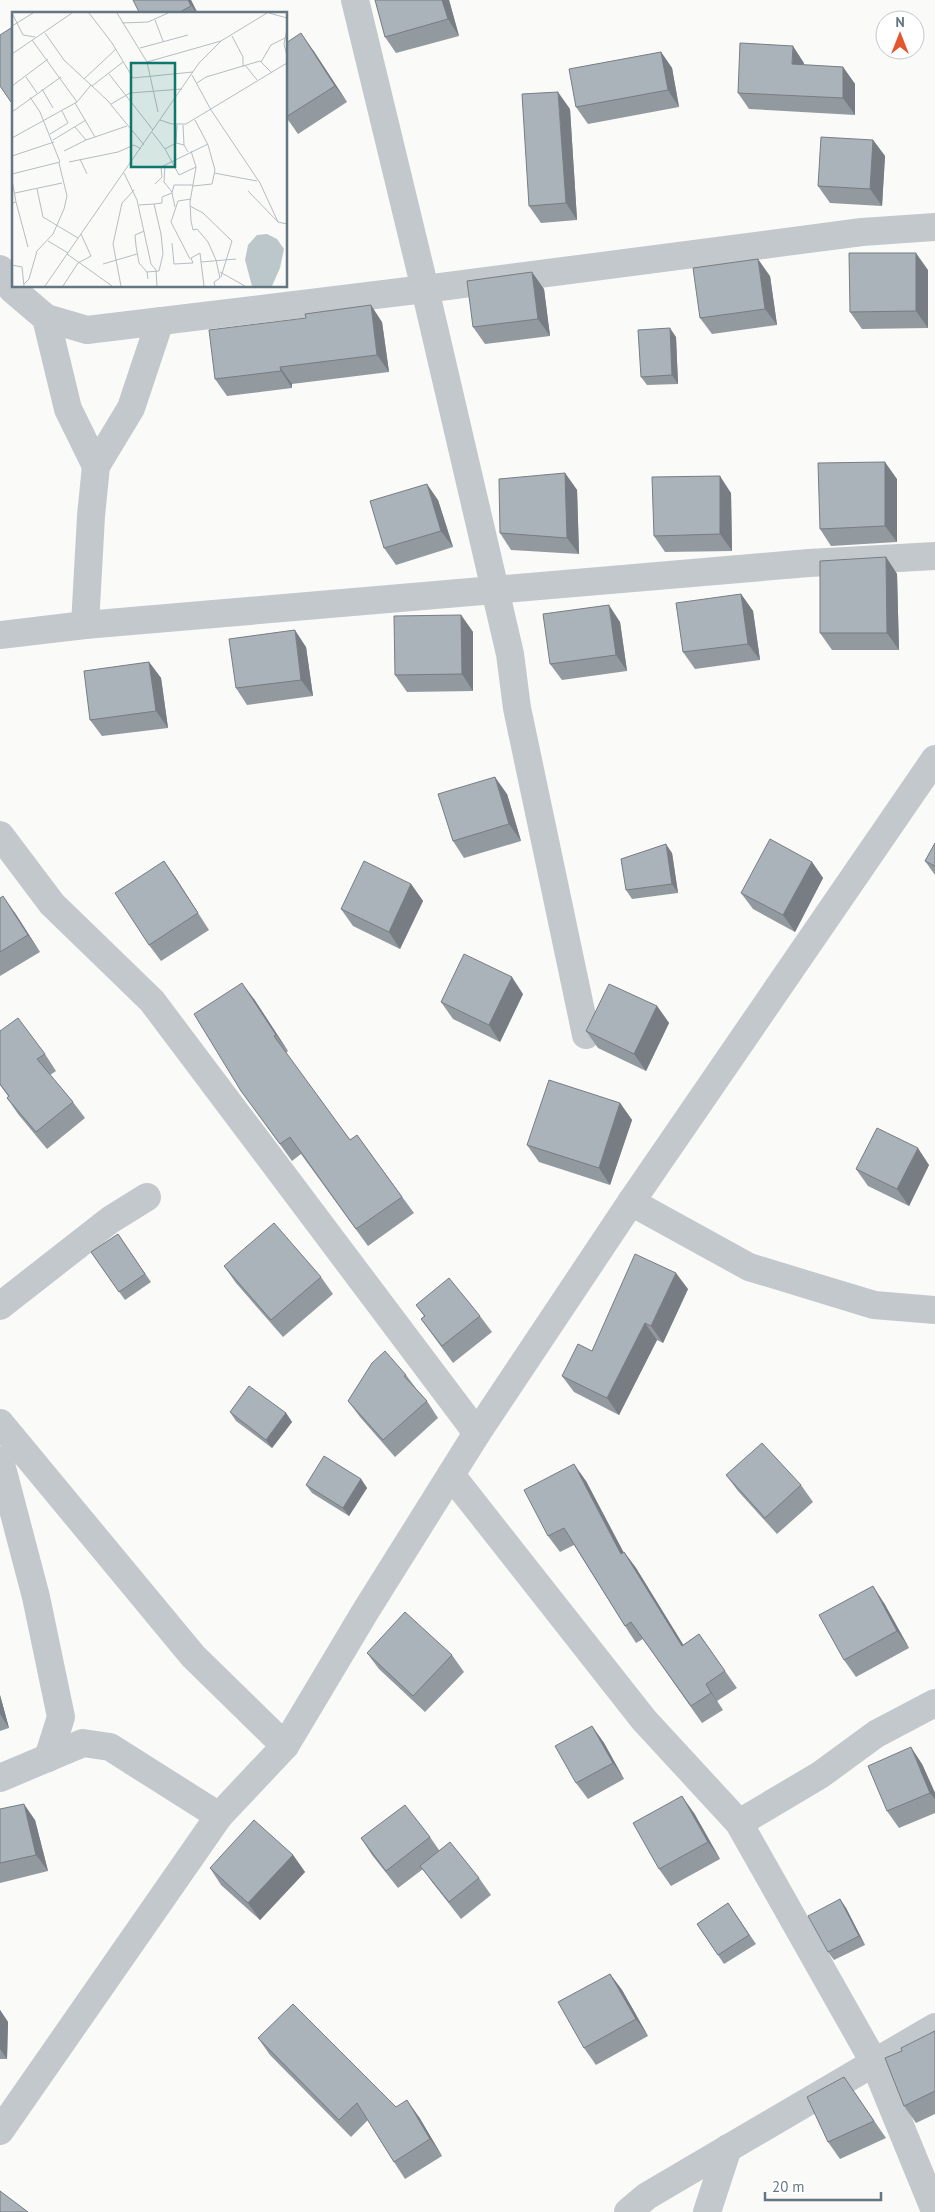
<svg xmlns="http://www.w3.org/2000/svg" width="935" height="2212" font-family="'PT Sans',sans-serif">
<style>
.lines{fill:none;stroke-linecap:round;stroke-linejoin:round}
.street{stroke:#c3c8cc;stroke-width:28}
.wall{fill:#929a9f}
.shaded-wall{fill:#777d82}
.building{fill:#aab3b9;stroke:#777d82}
.inset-road{fill:none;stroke:#b5bdc2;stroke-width:1}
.view{fill:#0f766e;fill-opacity:0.15;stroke:#0f766e;stroke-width:2.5}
.inset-edge{fill:none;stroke:#657683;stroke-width:2.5}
</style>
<rect width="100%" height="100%" fill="#fafaf8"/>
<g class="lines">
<!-- street -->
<g class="street">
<polyline points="355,0 425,289 510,654 517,708 586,1035"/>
<polyline points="0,269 12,289 46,318 87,330 425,289 862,232 935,227"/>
<polyline points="46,318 68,409 96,466"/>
<polyline points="85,625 91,516 96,466 131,408 160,321"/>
<polyline points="0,635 85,625 809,563 935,556"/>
<polyline points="0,835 52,904 152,1001 477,1433"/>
<polyline points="631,1202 749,1267 874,1305 935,1310"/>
<polyline points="0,1306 110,1220 147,1197"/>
<polyline points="0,1423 193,1656 285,1746"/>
<polyline points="0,1460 36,1597 61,1717 48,1758"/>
<polyline points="451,1475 644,1720 739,1823 874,2062 935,2211"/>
<polyline points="0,1778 83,1743 110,1747 219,1816"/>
<polyline points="739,1823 820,1775 876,1734 935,1703"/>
<polyline points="0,2131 219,1816 285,1746 365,1612 477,1433 631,1202 935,759"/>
<polyline points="628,2212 647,2196 935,2027"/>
<polyline points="707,2212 728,2148"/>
</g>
</g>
<!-- wall -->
<g class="wall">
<polygon points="191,0 198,14 140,14"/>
<polygon points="375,0 449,0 459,36 396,53 385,37"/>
<polygon points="313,50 347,102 298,134 286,117"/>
<polygon points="661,52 672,68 679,107 588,124 576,107"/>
<polygon points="804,63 804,65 843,67 855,84 855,115 749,109 738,93"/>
<polygon points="570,109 577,220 541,223 529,206"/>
<polygon points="873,140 885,156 882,206 830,203 818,186"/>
<polygon points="928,270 928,328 862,329 850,312"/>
<polygon points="770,276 777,325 712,334 700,318"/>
<polygon points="544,289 550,336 485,344 473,327"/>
<polygon points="382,322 389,372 292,384 292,388 227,396 215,379"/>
<polygon points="676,337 678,384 647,385 641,377"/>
<polygon points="565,473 577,490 579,554 511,550 500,533"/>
<polygon points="897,479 897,542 831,546 820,529"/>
<polygon points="731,493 732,551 665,552 654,536"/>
<polygon points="438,500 453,547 396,565 384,548"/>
<polygon points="886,557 897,574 899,650 832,650 820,633"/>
<polygon points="741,594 753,611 760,660 695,669 683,652"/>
<polygon points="461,615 473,632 473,691 407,692 395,675"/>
<polygon points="620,622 627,671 562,680 550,664"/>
<polygon points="306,647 313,696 247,705 236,688"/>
<polygon points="149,662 161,678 168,728 102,736 90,720"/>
<polygon points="507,794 521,841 464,858 453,841"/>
<polygon points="935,843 935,875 925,861"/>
<polygon points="672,853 678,893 632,899 626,890"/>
<polygon points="164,861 209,930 161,961 149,945"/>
<polygon points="812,862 823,878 795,932 753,909 741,893"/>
<polygon points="411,884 423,901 400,949 353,926 341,909"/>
<polygon points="0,898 15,913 40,952 0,976"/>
<polygon points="523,994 500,1042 453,1019 441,1002"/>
<polygon points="254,999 288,1051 286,1053 350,1140 357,1135 414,1213 368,1246 301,1154 292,1161 253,1107"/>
<polygon points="657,1006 669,1023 646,1071 598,1048 586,1031"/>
<polygon points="0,1031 45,1054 56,1071 50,1075 73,1102 85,1118 47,1149 18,1114 7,1098 8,1096 0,1085"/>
<polygon points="620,1103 632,1120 610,1185 539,1162 527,1145"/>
<polygon points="929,1165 909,1206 868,1186 856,1169"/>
<polygon points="118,1234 151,1282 125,1300 91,1252"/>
<polygon points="224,1266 321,1277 333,1294 283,1337 236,1283"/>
<polygon points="688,1289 663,1343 657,1340 619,1415 574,1392 562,1376 592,1351"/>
<polygon points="416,1305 480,1316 492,1332 453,1363 421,1319 424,1316"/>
<polygon points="406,1375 418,1391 427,1401 438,1418 395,1457 360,1417 348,1401"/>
<polygon points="230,1412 286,1413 292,1422 272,1448 236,1421"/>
<polygon points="726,1475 801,1485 813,1502 777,1534 738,1491"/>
<polygon points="361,1479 367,1488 349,1516 312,1493 306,1485"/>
<polygon points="586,1481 623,1552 624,1552 636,1568 683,1645 699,1634 737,1688 717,1701 723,1710 702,1723 643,1639 636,1643 625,1626 574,1545 560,1552 548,1536"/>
<polygon points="884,1603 909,1648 856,1677 844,1660"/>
<polygon points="367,1653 452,1655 464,1672 425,1712 379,1669"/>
<polygon points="0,1695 9,1728 0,1731"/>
<polygon points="592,1726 604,1743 624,1779 588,1799 576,1783"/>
<polygon points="922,1764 935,1793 935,1813 899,1828 887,1811"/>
<polygon points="0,1809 35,1820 48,1871 0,1883"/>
<polygon points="694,1813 720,1859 671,1886 659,1869"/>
<polygon points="430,1837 439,1850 479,1878 491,1895 461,1919 432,1882 423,1869 398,1888 372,1855 361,1838"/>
<polygon points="293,1855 305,1872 260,1920 221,1885 210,1868"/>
<polygon points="840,1899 846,1908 865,1945 834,1960 828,1952"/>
<polygon points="728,1903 756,1944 724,1964 697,1924"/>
<polygon points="610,1974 622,1990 648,2036 596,2065 584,2048"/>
<polygon points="0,2010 8,2022 7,2059 0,2059"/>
<polygon points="935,2031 935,2114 916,2123 904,2106 902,2051"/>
<polygon points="258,2038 396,2107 419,2117 442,2156 405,2179 394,2162 368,2120 351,2137 270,2055"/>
<polygon points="844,2077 886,2138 840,2159 828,2142"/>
</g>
<!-- shaded-wall -->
<g class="shaded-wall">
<polygon points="188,0 191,0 198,14 197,14"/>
<polygon points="442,0 449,0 459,36 448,19"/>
<polygon points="301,33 313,50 347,102 335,86"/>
<polygon points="793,46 804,63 803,80 792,64"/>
<polygon points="661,52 672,68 679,107 668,90"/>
<polygon points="843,67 855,84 855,115 843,98"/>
<polygon points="558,92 570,109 577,220 566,203"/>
<polygon points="873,140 885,156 882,206 870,189"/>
<polygon points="916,253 928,270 928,328 916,311"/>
<polygon points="758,259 770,276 777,325 765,309"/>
<polygon points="532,272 544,289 550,336 538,319"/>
<polygon points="371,305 382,322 389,372 377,355"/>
<polygon points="670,328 676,337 678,384 672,375"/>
<polygon points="280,367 292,384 292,388 281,371"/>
<polygon points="885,462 897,479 897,542 885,526"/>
<polygon points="565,473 577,490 579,554 567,538"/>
<polygon points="720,476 731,493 732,551 720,534"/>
<polygon points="427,484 438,500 453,547 441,531"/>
<polygon points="886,557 897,574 899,650 887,633"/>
<polygon points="741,594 753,611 760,660 748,644"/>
<polygon points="609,605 620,622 627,671 616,655"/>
<polygon points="461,615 473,632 473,691 462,674"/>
<polygon points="295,630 306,647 313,696 301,680"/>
<polygon points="149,662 161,678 168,728 156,711"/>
<polygon points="495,777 507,794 521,841 509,824"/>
<polygon points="666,844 672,853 678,893 672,884"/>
<polygon points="164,861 176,878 209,930 198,913"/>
<polygon points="812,862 823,878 795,932 783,915"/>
<polygon points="411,884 423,901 400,949 389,932"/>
<polygon points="3,896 15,913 40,952 28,935"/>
<polygon points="512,977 523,994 500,1042 489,1025"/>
<polygon points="242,983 254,999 288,1051 276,1035"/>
<polygon points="657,1006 669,1023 646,1071 634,1054"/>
<polygon points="620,1103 632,1120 610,1185 599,1168"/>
<polygon points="918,1148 929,1165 909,1206 897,1189"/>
<polygon points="676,1273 688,1289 663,1343 651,1326"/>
<polygon points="645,1323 657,1340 619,1415 607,1398"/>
<polygon points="286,1413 292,1422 272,1448 266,1440"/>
<polygon points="574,1464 586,1481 633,1570 621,1554"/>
<polygon points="361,1479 367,1488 349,1516 343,1508"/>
<polygon points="624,1552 636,1568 694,1662 682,1646"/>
<polygon points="873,1586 884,1603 909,1648 897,1631"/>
<polygon points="706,1684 717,1701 723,1710 711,1693"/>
<polygon points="0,1695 9,1728 0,1714"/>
<polygon points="592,1726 604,1743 624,1779 613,1763"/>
<polygon points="911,1747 922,1764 935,1793 935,1799 930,1793"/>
<polygon points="682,1796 694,1813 720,1859 708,1842"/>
<polygon points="24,1804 35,1820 48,1871 36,1855"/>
<polygon points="293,1855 305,1872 260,1920 248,1903"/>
<polygon points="840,1899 846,1908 865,1945 859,1936"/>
<polygon points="610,1974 622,1990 648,2036 636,2019"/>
<polygon points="0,2010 8,2022 7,2059 0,2049"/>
<polygon points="407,2100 419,2117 442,2156 430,2139"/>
</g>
<!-- building -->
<g class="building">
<polygon points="133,0 188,0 191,6 176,14 140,14"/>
<polygon points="375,0 442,0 448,19 385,37"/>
<polygon points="14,26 14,100 11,102 0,86 0,35"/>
<polygon points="301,33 335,86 286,117 286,43"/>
<polygon points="740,43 793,46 792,64 843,67 843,98 738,93"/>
<polygon points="661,52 668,90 576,107 569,69"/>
<polygon points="558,92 566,203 529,206 522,94"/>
<polygon points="821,137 873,140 870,189 818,186"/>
<polygon points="849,253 916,253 916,311 850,312"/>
<polygon points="758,259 765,309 700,318 693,268"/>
<polygon points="532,272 538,319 473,327 467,281"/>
<polygon points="371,305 377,355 280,367 281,371 215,379 209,330 306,318 305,314"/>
<polygon points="670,328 672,375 641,377 638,330"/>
<polygon points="885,462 885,526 820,529 818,463"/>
<polygon points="565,473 567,538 500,533 499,479"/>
<polygon points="720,476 720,534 654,536 652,477"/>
<polygon points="427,484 441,531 384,548 370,501"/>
<polygon points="886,557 887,633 820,633 820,561"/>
<polygon points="741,594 748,644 683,652 676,603"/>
<polygon points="609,605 616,655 550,664 543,614"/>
<polygon points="461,615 462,674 395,675 394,616"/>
<polygon points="295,630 301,680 236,688 229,639"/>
<polygon points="149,662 156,711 90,720 84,671"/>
<polygon points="495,777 509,824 453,841 438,794"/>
<polygon points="770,839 812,862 783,915 741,893"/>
<polygon points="935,843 935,866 925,861"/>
<polygon points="666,844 672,884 626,890 621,859"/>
<polygon points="164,861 198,913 149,945 115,893"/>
<polygon points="364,861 411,884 389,932 341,909"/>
<polygon points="3,896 28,935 0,952 0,898"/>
<polygon points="464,954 512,977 489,1025 441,1002"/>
<polygon points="242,983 276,1035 274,1036 350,1140 357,1135 402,1197 356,1229 290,1137 280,1144 241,1091 194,1014"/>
<polygon points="609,984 657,1006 634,1054 586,1031"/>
<polygon points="18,1018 45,1054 37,1059 73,1102 36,1132 7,1098 9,1096 0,1084 0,1031"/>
<polygon points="549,1080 620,1103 599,1168 527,1145"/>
<polygon points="877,1128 918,1148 897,1189 856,1169"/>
<polygon points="274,1223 321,1277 271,1320 224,1266"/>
<polygon points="118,1234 145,1274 119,1292 91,1252"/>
<polygon points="635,1254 676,1273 651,1326 645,1323 607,1398 562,1376 578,1344 592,1351"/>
<polygon points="449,1278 480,1316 442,1346 421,1319 425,1316 416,1305"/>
<polygon points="385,1351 406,1375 404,1376 427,1401 383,1440 348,1401 372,1363"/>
<polygon points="249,1386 286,1413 266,1440 230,1412"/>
<polygon points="762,1443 801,1485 765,1518 726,1475"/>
<polygon points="324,1456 361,1479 343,1508 306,1485"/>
<polygon points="574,1464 621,1554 624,1552 682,1646 699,1634 725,1671 706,1684 711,1693 691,1706 631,1622 625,1626 564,1528 548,1536 524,1490"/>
<polygon points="873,1586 897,1631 844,1660 819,1615"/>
<polygon points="405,1612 452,1655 413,1696 367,1653"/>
<polygon points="592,1726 613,1763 576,1783 555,1746"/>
<polygon points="911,1747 930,1793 887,1811 868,1766"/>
<polygon points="682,1796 708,1842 659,1869 633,1823"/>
<polygon points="24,1804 36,1855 0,1863 0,1809"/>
<polygon points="405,1805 430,1837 386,1871 361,1838"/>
<polygon points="254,1820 293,1855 248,1903 210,1868"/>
<polygon points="450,1842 479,1878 449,1902 420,1866"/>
<polygon points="840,1899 859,1936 828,1952 808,1916"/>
<polygon points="728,1903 749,1935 718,1955 697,1924"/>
<polygon points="610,1974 636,2019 584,2048 558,2002"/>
<polygon points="293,2004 396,2107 407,2100 430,2139 394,2162 357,2103 339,2120 258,2038"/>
<polygon points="935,2031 935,2091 904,2106 885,2058 902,2051 901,2048"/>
<polygon points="844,2077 874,2121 828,2142 807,2097"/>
<polygon points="0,2191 28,2212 0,2212"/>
</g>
<!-- overview -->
<g transform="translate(12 12)">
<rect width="275" height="275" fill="#fafaf8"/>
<path d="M255,222L265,227L272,237L268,256L260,274H240L233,248L236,233L245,223Z" fill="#bbc7cb"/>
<path class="inset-road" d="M0,1L11,23L23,25M77,1L100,31L121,66L181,60M105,1L135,50L146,100M257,1L275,6M143,8L151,29M110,11L136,10L156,1M0,14L21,1M275,17L272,32L275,44M33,21L52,48L95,88L132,133M220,24L231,45V55M20,28L65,90M128,36L176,23M0,42L60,1M135,50L209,29M249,50L259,33L273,26M233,53L245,68M97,62L141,118M180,63L199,98L248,171L266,210M14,65L25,81M72,67L104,37M185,71L194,65L248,49L260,61M0,74L36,47M80,74L111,50M30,77L41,96M63,91L83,125M99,92L118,81L170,77M0,100L49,65M148,108L160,112H174L275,51M171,113L172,133M63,115L74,128L115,114M140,120L153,137L167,163L184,155M38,122L56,111L50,99M0,126L65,90L79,73M41,128L74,108M164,131L165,113M153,137L164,131L172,133L176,140M52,139L74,128M179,139L184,155L178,190L179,209L181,218L185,217L196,230L204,248L208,266L202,270L203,274M0,144L42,130M68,147L75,162M57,150L106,140L122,133L129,137M153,153L152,170L160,180M112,161L125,188L139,252L144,258L145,274M202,161L245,169M0,162L48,150L28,100L18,85M0,168L4,190L0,191M143,172L150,165L149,155L196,132M181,174L200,172L203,158L196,133L183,108M25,177L31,205L66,226M236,179L266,210L275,212M3,181L50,171M160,181L162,173H181M4,190L16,235M142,192L150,191V185L160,181L163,195M127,193L142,192L149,222L151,242L147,259L135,260M178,194L191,201L220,229L209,265M132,219L123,223L124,234L127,251L135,260L136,267M36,229L56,241M160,231L162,252L181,251L179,246L188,241L189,250L224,247M55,242L100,274M178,247L159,210L166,189L179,187M189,250L192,274M91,252L125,242M0,253L10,255L12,274M208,260L233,274M12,272L17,267L25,239L41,222L52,197L55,184L47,151M33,274L187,51L209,29L255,1M51,274L66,251L79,244L69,222M109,274L101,232L110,191L122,178"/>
<path class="view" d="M119,51H163V155H119Z"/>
<rect width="275" height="275" class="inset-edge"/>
</g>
<!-- north arrow -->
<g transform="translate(900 35)"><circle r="24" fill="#ffffff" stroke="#c1c8cd"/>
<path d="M0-4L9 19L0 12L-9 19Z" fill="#e4572e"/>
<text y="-8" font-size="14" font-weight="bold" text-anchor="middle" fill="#657683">N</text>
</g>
<!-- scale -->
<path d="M765 2192v8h116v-8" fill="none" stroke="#657683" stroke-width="2.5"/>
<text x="772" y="2192" font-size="15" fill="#657683" stroke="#ffffff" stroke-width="4" paint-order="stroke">20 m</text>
</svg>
